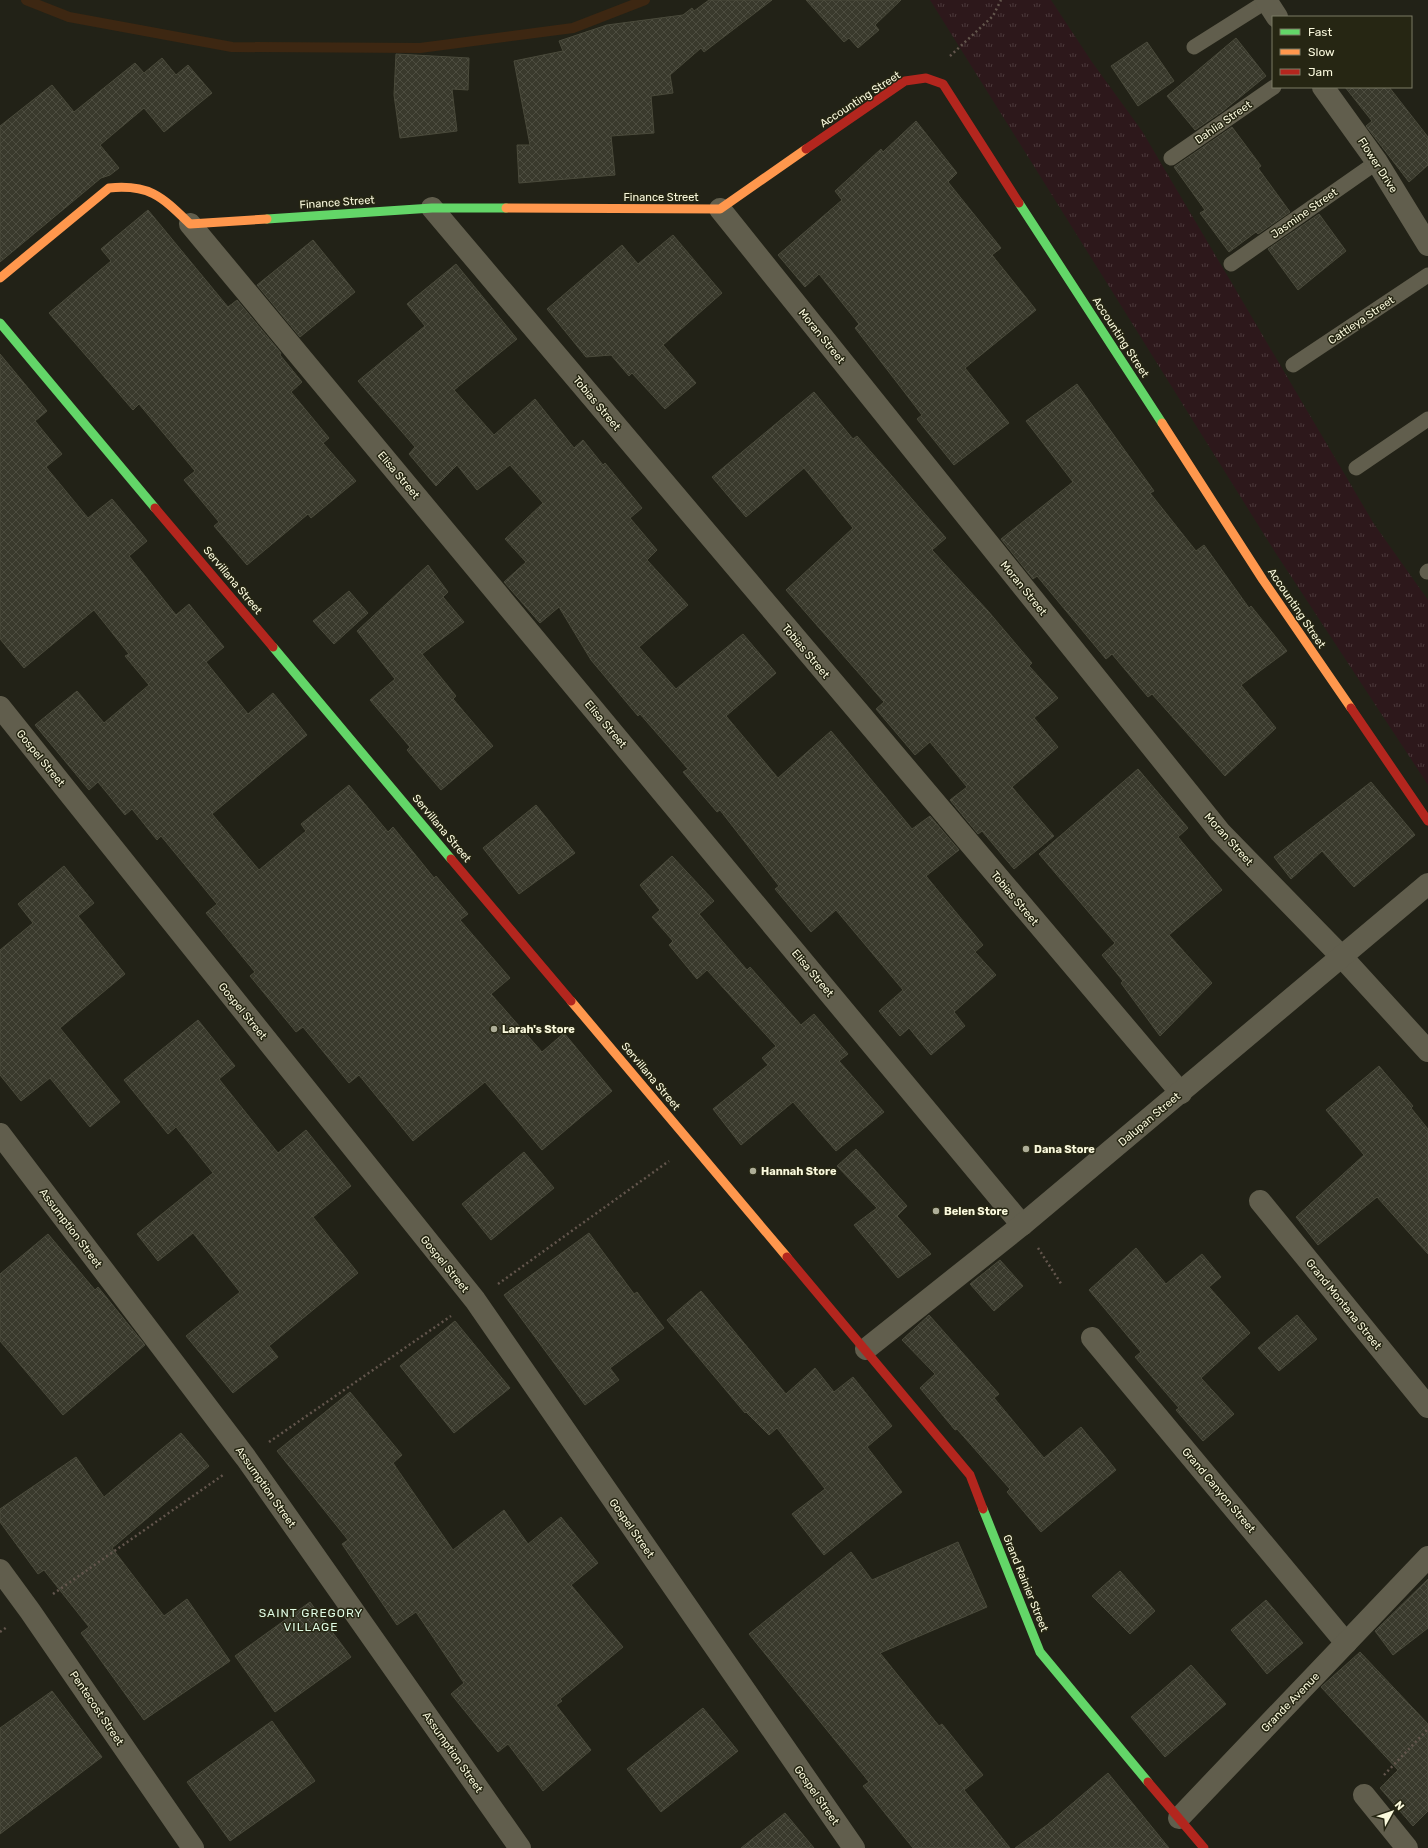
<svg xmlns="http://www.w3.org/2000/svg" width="1428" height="1848" font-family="Rubik,sans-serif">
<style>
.grass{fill:url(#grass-tufts)}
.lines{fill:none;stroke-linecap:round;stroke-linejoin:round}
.stream{stroke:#3d2712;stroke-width:10}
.building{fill:url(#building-cross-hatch);stroke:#4a4a3b}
.path{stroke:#63564d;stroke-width:2.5;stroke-dasharray:2 3;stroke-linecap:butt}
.lane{stroke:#615e4d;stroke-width:15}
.street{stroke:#615e4d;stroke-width:22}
.fast{stroke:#63d668;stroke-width:9}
.slow{stroke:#ff974d;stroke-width:9}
.jam{stroke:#b3261e;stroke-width:9}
.poi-dot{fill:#aeae98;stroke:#262613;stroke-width:1.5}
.labels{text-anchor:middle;stroke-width:3;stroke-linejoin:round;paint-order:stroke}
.street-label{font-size:11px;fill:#faf9dd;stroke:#262613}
.poi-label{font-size:11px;font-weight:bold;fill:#faf9dd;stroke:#262613;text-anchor:start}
.neighbourhood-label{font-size:12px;letter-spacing:1px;fill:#dffbe4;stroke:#262613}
</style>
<defs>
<pattern id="grass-tufts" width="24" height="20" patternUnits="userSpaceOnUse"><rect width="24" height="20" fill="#2d181b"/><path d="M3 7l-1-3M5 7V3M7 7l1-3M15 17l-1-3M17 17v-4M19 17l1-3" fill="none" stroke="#4c3a3c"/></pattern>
<pattern id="building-cross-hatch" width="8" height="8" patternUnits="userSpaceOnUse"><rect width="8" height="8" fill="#39392c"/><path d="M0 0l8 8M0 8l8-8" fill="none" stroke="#4d4d40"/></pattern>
</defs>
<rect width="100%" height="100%" fill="#222217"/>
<!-- grass -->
<polygon class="grass" points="930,0 1051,0 1092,62 1142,131 1374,524 1428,600 1428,785 1275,552"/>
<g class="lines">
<!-- stream -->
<polyline class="stream" points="26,0 69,17 232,47 420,48 573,28 645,0"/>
</g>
<!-- building -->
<g class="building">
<polygon points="709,0 772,0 704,52 701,48 670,75 673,93 651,96 654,133 611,136 615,175 519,183 517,145 530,145 514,61 563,51 559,41 607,25 683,15 692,8 694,11"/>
<polygon points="806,0 901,0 875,25 879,30 858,48 849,38 844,42"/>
<polygon points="1236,38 1266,76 1223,111 1195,130 1167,96"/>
<polygon points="1147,42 1174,81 1138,106 1111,66"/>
<polygon points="396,54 469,58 468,90 452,89 457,131 400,138 394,95"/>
<polygon points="162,58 176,75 188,65 212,93 164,132 144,108 100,145 119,168 110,175 101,178 0,262 0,126 52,85 74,112 135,63 144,73"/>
<polygon points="1345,87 1389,87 1428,137 1428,165 1409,182 1366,126 1372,121"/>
<polygon points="916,121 957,173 948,182 1001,248 992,255 1036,310 965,368 1009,423 954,465 917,419 922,415 855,328 859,324 819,274 805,287 778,255 842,200 835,191 881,149 883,152"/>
<polygon points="1232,127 1261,166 1258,168 1290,212 1258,234 1256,232 1229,252 1200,213 1205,210 1174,167"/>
<polygon points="148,210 228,307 237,300 281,353 280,355 302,382 291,392 329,438 323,443 356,481 311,518 308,514 247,565 214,526 219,522 184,480 195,471 139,404 133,410 49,313 111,261 101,249"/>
<polygon points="1319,214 1346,251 1298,290 1268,249"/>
<polygon points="673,235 722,293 663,345 696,383 665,409 632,373 629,376 611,355 586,357 547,309 622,245 638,264"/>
<polygon points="313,240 355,292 300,337 257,285"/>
<polygon points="456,264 517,339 454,390 494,435 535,399 574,448 583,440 603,465 605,463 642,508 630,518 657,550 647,560 688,605 639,647 676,689 743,634 776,673 726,716 778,778 831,731 912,829 930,816 959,850 926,876 983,945 975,952 996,975 954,1012 965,1026 931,1055 909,1028 900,1036 879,1011 903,990 836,910 811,932 775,889 779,886 720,810 717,812 683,772 688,769 640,714 638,716 591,660 559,607 540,623 504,582 526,562 505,539 543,503 510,465 477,490 457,465 436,486 409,454 415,447 358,381 425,326 407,304"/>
<polygon points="0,354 47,411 35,421 62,454 46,467 88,518 112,499 147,541 129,556 176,615 189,604 224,647 206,662 248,714 273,693 307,735 212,814 259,870 306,831 301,824 349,785 388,832 393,827 434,878 436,876 468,914 460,920 510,978 491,994 542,1052 564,1033 612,1091 542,1150 485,1082 413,1141 359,1075 349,1083 303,1027 296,1032 250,976 255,972 206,913 217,904 161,836 157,840 132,809 125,815 98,782 89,790 35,725 77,691 104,723 149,685 125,656 129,654 94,610 24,668 0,639"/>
<polygon points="1077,384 1154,491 1150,493 1196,551 1204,545 1249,608 1251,606 1287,651 1241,685 1276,728 1225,776 1152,694 1148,697 1112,654 1106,659 1037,576 1033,579 1001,539 1073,482 1026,421"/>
<polygon points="814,392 853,439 857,436 946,538 932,550 988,611 1032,663 1029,666 1058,698 1034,718 1058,747 1012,787 1054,836 1014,869 982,831 978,834 950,800 967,787 930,742 915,755 876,709 884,702 786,590 853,528 804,468 746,517 712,477"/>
<polygon points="428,565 448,592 443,597 464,622 422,654 456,696 453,699 493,746 441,790 407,750 410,747 370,700 395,679 357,631"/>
<polygon points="349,591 368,613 334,644 313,621"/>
<polygon points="1138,769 1188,828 1178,837 1222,890 1169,935 1212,983 1160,1036 1121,983 1123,981 1102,955 1115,943 1039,854"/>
<polygon points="1371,782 1415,835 1354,887 1322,851 1291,879 1274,857"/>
<polygon points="536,805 575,853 519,894 483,848"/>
<polygon points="672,856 714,901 699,914 747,970 750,967 801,1025 814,1014 848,1054 839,1061 884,1112 836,1151 793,1102 741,1145 713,1109 768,1065 762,1058 776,1046 707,970 697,979 669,945 673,941 652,917 660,910 640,885"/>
<polygon points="64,866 94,903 78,916 125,974 60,1028 120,1102 90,1127 50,1078 21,1101 0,1075 0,950 33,923 18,904"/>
<polygon points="198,1020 235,1066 219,1079 278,1153 306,1130 351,1186 313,1217 358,1273 269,1346 278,1357 233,1393 186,1336 240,1292 193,1233 158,1261 137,1234 213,1173 176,1127 168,1134 124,1080"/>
<polygon points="1379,1066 1413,1106 1411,1108 1428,1129 1428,1254 1377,1197 1318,1245 1296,1217 1364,1155 1326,1110"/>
<polygon points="856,1149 907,1206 897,1216 931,1254 898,1278 854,1225 877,1208 837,1166"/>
<polygon points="524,1152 554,1188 491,1240 462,1204"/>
<polygon points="589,1233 634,1294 637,1292 664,1328 610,1368 619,1380 585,1405 504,1295"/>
<polygon points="48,1234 95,1290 98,1287 145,1345 63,1415 0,1341 0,1274"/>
<polygon points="1136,1248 1166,1284 1202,1254 1221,1277 1209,1287 1250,1333 1201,1378 1234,1414 1203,1441 1176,1410 1179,1408 1135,1357 1141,1352 1089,1290"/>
<polygon points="1000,1260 1023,1286 994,1311 970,1284"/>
<polygon points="701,1291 786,1394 815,1368 834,1392 853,1377 892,1426 867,1447 902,1492 824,1555 792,1514 825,1489 777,1428 769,1435 746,1412 745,1413 667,1320"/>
<polygon points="929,1315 999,1394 994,1398 1044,1458 1081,1427 1116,1470 1041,1532 1007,1492 1010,1489 957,1429 955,1430 920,1388 935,1374 902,1340"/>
<polygon points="1297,1315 1317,1339 1279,1371 1258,1348"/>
<polygon points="455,1321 510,1388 454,1433 400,1366"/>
<polygon points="350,1392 402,1455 393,1463 453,1550 504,1510 528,1544 561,1517 598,1563 571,1585 623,1647 560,1699 562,1701 556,1705 591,1750 543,1791 508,1744 498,1752 451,1694 464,1683 416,1612 397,1625 342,1544 348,1540 277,1451"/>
<polygon points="181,1433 209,1466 112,1548 164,1616 187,1599 230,1661 144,1720 81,1633 89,1627 44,1570 38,1574 0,1522 0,1509 76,1457 104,1497"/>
<polygon points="958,1542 987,1607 880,1653 939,1726 942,1724 983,1775 964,1790 1010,1848 913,1848 863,1786 869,1782 749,1634 851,1552 872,1580"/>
<polygon points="1120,1571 1155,1611 1130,1634 1092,1596"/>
<polygon points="1428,1579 1428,1628 1393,1655 1375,1631"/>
<polygon points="1266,1600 1303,1643 1267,1674 1231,1630"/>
<polygon points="310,1602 351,1657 275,1712 235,1656"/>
<polygon points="1360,1652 1428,1724 1428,1811 1413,1826 1380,1788 1398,1770 1321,1687"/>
<polygon points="1191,1665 1226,1704 1165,1757 1131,1717"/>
<polygon points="52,1691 102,1757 0,1834 0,1728"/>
<polygon points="703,1708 738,1751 661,1812 627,1769"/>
<polygon points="272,1721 315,1781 230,1841 187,1782"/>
<polygon points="1108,1773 1169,1848 1015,1848 1047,1825"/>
<polygon points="785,1813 814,1848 741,1848"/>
</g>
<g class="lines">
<!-- path -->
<g class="path">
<polyline points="950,56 993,16 1001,0"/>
<polyline points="1038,1248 1062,1285"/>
<polyline points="498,1284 669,1161"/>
<polyline points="269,1442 451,1316"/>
<polyline points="53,1594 223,1475"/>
<polyline points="0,1632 7,1627"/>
<polyline points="1384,1775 1428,1729"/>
</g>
<!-- lane -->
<g class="lane">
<polyline points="1194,47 1267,1"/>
<polyline points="1171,158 1274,87"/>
<polyline points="1231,264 1377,162"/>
<polyline points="1293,365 1428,275"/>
<polyline points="1356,468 1428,419"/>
<polyline points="1427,572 1428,571"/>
</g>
<!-- street -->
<g class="street">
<polyline points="1266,0 1277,17"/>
<polyline points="1323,87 1377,162 1428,245"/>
<polyline points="432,208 1181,1093"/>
<polyline points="720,209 1220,832 1342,957 1428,1051"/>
<polyline points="190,224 1022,1225"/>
<polyline points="0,707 475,1300 854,1848"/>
<polyline points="0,1134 246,1458 520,1848"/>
<polyline points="1260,1201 1428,1407"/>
<polyline points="1092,1338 1346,1643"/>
<polyline points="866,1349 1022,1225 1428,884"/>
<polyline points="0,1570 30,1611 193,1848"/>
<polyline points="1364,1795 1407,1848"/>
<polyline points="1179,1818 1428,1557"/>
</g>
<!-- fast -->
<g class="fast">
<polyline points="1019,203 1162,423"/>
<polyline points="267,219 432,208 506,208"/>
<polyline points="0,323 155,508"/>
<polyline points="273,647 451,859"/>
<polyline points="983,1509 1040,1652 1148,1782"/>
</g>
<!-- slow -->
<g class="slow">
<polyline points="506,208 720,209 806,149"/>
<path d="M0,278L109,188C150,184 162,197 190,224L267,219"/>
<polyline points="1162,423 1263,580 1351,708"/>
<polyline points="571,1001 787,1257"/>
</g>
<!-- jam -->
<g class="jam">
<polyline points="806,149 905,81 926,78 943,84 1019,203"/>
<polyline points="155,508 273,647"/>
<polyline points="1351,708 1428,821"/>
<polyline points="451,859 571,1001"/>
<polyline points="787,1257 970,1475 983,1509"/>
<polyline points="1148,1782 1204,1848"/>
</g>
</g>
<!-- markers -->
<g class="poi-dot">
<circle cx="494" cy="1029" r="4"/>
<circle cx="1026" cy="1149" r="4"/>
<circle cx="753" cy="1171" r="4"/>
<circle cx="936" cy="1211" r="4"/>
</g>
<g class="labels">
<!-- street labels -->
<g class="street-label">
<text transform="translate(860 99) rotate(-33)" y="4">Accounting Street</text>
<text transform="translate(1223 122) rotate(-35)" y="4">Dahlia Street</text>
<text transform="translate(1378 165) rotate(57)" y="4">Flower Drive</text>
<text x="661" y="201">Finance Street</text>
<text transform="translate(337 202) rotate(-4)" y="4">Finance Street</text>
<text transform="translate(1304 213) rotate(-35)" y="4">Jasmine Street</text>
<text transform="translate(1361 320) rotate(-34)" y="4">Cattleya Street</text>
<text transform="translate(822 336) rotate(51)" y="4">Moran Street</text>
<text transform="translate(1121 337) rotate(57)" y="4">Accounting Street</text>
<text transform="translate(597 403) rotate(50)" y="4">Tobias Street</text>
<text transform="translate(399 475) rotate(50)" y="4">Elisa Street</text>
<text transform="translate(233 580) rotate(50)" y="4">Servillana Street</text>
<text transform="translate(1024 588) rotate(51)" y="4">Moran Street</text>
<text transform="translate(1297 608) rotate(56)" y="4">Accounting Street</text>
<text transform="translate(806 651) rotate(50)" y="4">Tobias Street</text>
<text transform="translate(606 724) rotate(50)" y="4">Elisa Street</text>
<text transform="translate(41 758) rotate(51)" y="4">Gospel Street</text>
<text transform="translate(442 828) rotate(50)" y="4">Servillana Street</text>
<text transform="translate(1229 839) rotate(48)" y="4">Moran Street</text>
<text transform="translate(1015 898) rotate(50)" y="4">Tobias Street</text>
<text transform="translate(813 973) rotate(50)" y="4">Elisa Street</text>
<text transform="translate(243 1011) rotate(51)" y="4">Gospel Street</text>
<text transform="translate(651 1076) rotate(50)" y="4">Servillana Street</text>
<text transform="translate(1149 1119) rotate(-40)" y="4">Dalupan Street</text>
<text transform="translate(71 1228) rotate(53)" y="4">Assumption Street</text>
<text transform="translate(445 1264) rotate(51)" y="4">Gospel Street</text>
<text transform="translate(1344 1304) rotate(51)" y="4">Grand Montana Street</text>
<text transform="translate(266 1487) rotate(55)" y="4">Assumption Street</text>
<text transform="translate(1219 1490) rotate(50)" y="4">Grand Canyon Street</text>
<text transform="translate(632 1528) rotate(55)" y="4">Gospel Street</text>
<text transform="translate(1026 1583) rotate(68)" y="4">Grand Rainier Street</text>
<text transform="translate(1290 1702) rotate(-46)" y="4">Grande Avenue</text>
<text transform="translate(97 1708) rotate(56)" y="4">Pentecost Street</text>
<text transform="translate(453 1752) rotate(55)" y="4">Assumption Street</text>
<text transform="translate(817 1795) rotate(55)" y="4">Gospel Street</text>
</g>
<!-- poi labels -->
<g class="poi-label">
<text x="502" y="1033">Larah's Store</text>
<text x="1034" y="1153">Dana Store</text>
<text x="761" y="1175">Hannah Store</text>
<text x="944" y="1215">Belen Store</text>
</g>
<!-- neighbourhood labels -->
<g class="neighbourhood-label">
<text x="311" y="1617">SAINT GREGORY<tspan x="311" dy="14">VILLAGE</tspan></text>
</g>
</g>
<!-- legend -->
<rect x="1272" y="16" width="140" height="72" fill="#262613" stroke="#7b7a64"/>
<rect x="1280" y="29" width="20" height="6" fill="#63d668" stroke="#7b7a64"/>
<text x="1308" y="36" font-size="12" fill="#faf9dd">Fast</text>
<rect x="1280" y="49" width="20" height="6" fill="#ff974d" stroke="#7b7a64"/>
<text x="1308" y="56" font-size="12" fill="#faf9dd">Slow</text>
<rect x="1280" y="69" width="20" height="6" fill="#b3261e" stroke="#7b7a64"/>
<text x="1308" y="76" font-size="12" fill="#faf9dd">Jam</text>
<!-- north arrow -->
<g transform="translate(1392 1812) rotate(50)" stroke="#262613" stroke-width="3" paint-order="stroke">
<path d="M0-3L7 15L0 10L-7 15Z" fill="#faf9dd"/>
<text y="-6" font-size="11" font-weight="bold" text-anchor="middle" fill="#faf9dd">N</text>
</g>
</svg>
